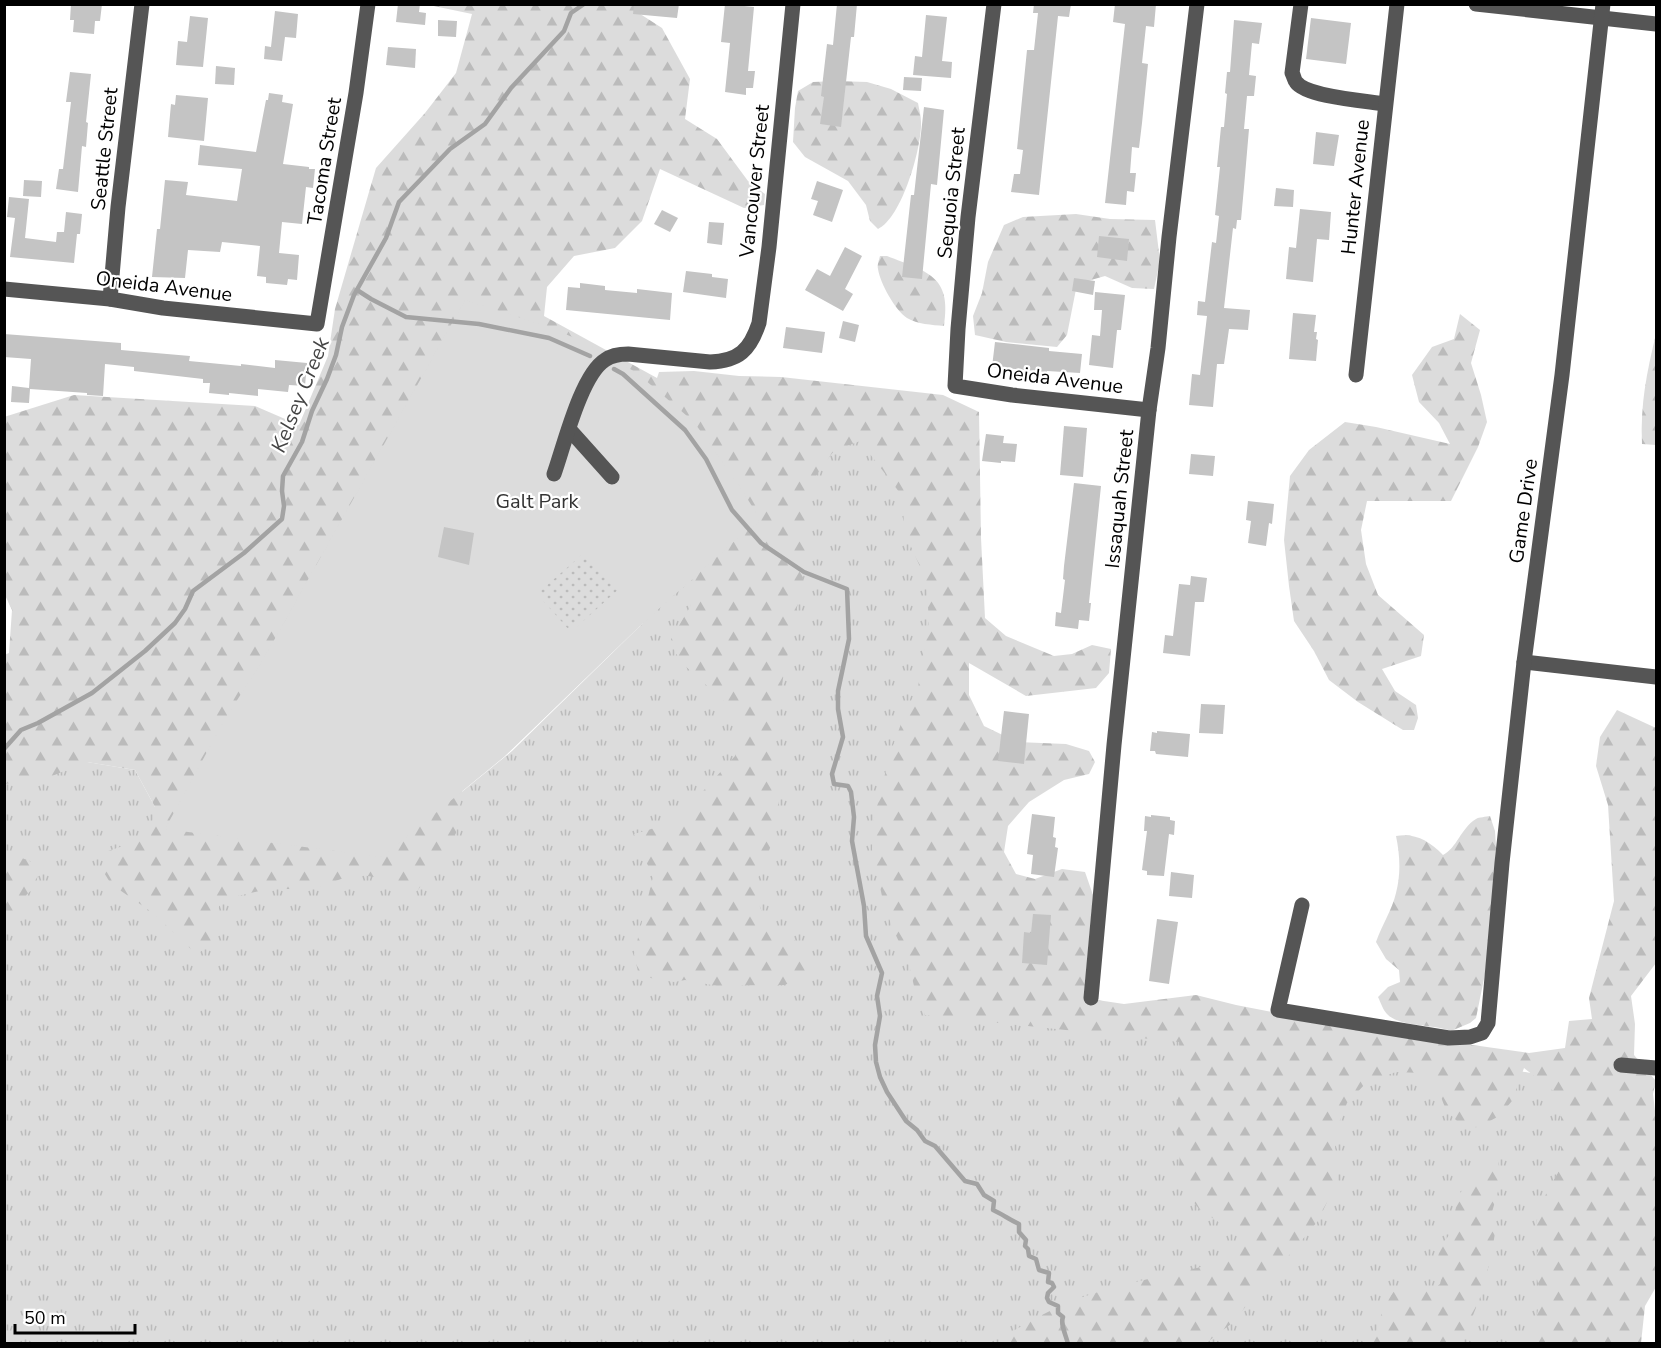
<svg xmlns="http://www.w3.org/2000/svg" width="1661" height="1348" font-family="'Nunito Sans',sans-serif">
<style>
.grass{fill:url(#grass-tufts)}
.forest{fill:url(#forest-firs)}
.park{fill:#dcdcdc}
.garden{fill:url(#garden-dots)}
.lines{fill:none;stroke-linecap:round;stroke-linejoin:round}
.stream{stroke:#a3a3a3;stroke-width:4.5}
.building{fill:#c4c4c4}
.minor{stroke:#555;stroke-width:15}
.labels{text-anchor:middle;stroke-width:4.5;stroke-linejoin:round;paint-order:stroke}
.street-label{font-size:20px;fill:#000;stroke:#fff}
.park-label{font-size:20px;fill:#333;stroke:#fff}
.water-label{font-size:21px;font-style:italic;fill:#444;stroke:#fff}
</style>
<defs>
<pattern id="grass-tufts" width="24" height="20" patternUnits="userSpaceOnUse" patternTransform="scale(1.5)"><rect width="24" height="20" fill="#dcdcdc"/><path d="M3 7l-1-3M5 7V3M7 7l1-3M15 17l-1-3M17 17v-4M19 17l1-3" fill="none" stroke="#bbb"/></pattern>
<pattern id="forest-firs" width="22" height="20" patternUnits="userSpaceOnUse" patternTransform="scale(1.5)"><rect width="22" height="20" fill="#dcdcdc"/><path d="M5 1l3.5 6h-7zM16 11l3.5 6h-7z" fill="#bbb"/></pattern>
<pattern id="garden-dots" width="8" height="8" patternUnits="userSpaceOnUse" patternTransform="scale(1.5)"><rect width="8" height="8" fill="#dcdcdc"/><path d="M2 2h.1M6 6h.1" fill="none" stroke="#bbb" stroke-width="1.8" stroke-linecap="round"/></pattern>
</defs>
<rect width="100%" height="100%" fill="#fff"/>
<!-- grass -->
<polygon class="grass" points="947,405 921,996 1329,1036 1607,1087 1598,1343 5,1343 4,748 135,770 155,807 382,857 512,751 642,624 743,444"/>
<!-- forest -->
<g class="forest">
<path d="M429,5H636L634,10L662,28L690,79L685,119L717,139L748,181L765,194L764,205L744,208L660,169L642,221L615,248L574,256L547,287L544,316L657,378L659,372L694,371L739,376L781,377L943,395L979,412L981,538L985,618L1006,636L1054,656L1072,654L1092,645L1111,649L1109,673L1096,688L1026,696L969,663V695L984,726L1017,742L1066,744L1089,751L1095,762L1089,774L1064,780L1029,802L1008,826L1004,852L1016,874L1035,879L1062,869L1085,872L1093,895L1084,998L1124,1004L1196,995L1236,1005L1359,1029L1529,1053L1565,1048L1569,1021L1592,1019L1589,998L1614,901L1608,805L1596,766L1600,737L1617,710L1656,728V963L1631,996L1635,1024L1634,1055L1656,1081L1653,1094L1656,1119V1287L1645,1306L1641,1343H1531L1541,1295L1533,1263L1540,1246L1536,1225L1540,1205L1561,1167V1116L1557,1094L1524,1068L1512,1101L1499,1116L1479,1127L1464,1128L1446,1110L1436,1084L1421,1073L1396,1072L1367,1082L1347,1103L1334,1135L1338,1179L1318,1221L1231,1324L1206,1343H998L1003,1336C1025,1325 1047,1311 1069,1302C1123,1281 1180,1274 1236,1258L1244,1235L1235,1233L1199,1209L1178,1182L1180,1153L1174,1116L1181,1082L1179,1042L925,1015L914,986L908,961L892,927L883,901L872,849L874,818L890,754L905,713L918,687L929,621L926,580L904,531L903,497L860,441L834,451L822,466L809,488L806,513V562L774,724V758L778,788L779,815L776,833L754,888L765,922L797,942L811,976L784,985L717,986L685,980L674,982L639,976L634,954L653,877L634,834L675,822L735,756L741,733L736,712L683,664L675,652L671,639L690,607L694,578L684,587L471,731L456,833L437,866L417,891L387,879L355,874L313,889H268L220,900L214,939L197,955L153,913L111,884L103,871L108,851L150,837L155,807L135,770L87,762L47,778L5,784L4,655L9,653L12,610L4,593V417L74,395L255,406L299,425L328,356L335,309L376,168L425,113L456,73L472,14Z"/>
<path d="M836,81L867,82L891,89L918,103C919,109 921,116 921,122C922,147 902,218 878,229L870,221L866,205L848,181L805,157L793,142L795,108L798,91L813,82Z"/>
<polygon points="1076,214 1110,219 1155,220 1160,261 1154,289 1132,288 1105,276 1077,284 1067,335 1057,347 1006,342 975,335 973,316 982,293 988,262 1004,225 1023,217"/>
<path d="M880,256H887C927,272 952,275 944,326C932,325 917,324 907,318C895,310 880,283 878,269C877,265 879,260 880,256Z"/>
<polygon points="1460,314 1480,330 1471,363 1481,395 1487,422 1478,447 1451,501 1367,501 1361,530 1366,564 1378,595 1424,635 1421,656 1382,669 1395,691 1416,705 1418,718 1414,730 1403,730 1358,702 1329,680 1314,651 1294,621 1289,586 1284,540 1290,476 1309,450 1345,422 1376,427 1450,444 1439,423 1419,402 1412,375 1432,347 1454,339"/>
<path d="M1656,334V445L1642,444C1640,405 1647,371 1656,334Z"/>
<path d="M1490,816L1495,831L1496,847L1493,907L1485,974L1476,1018L1470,1023L1451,1031C1433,1024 1399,1027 1387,1014C1383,1010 1381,1003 1378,997L1388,987L1400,982L1399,970L1386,959L1376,942C1382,925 1392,910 1396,893C1401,874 1400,855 1396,836C1416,833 1429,841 1443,855C1457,848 1461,828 1476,819C1479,817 1486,817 1490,816Z"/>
<polygon points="5,851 39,865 36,886 25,896 19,915 5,924"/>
<path d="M1498,1160L1501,1181L1492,1212L1495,1233L1491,1257L1481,1295L1462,1343H1371L1374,1341C1379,1322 1382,1305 1395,1290L1423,1288L1432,1290L1440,1284L1443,1272L1438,1259L1439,1249L1452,1231L1457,1200L1464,1186L1478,1167Z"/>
</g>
<!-- park -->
<polygon class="park" points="465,300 546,326 582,341 637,373 694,422 740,487 760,519 757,524 739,537 642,624 504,757 382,857 165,829 225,719 264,658"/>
<!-- garden -->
<polygon class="garden" points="585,552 620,588 571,632 537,594"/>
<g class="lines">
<!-- stream -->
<g class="stream">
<polyline points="357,290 371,299 406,317 479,324 549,338 590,356"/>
<path d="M614,369L623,374L685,430L706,459L732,510L761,543L804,572L847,589L849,639L838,691V709L843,737L832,774L834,784L848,786L851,792L854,817L852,841L864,906L866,936L882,973L877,996L880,1016L875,1045L876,1062L880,1077L887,1092L906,1121L917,1130L925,1141L935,1146L965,1181L977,1184L984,1195L994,1201L993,1210C1002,1214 1010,1220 1019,1224V1232L1026,1240L1025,1246L1028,1249L1029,1256L1036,1259L1039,1270L1049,1273L1048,1282L1052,1283L1054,1287L1048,1293L1047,1298L1049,1302L1058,1306V1313L1063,1317C1060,1324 1066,1335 1068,1344"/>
<polyline points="4,749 21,730 38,723 92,693 145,651 175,623 185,609 193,591 244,553 282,519 284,506 282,491 283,476 302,442 312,411 327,379 336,355 342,327 354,295 386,238 399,202 450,149 485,124 511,88 564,31 571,13 584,4"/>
</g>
</g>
<!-- building -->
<g class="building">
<polygon points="71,4 102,4 100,21 95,21 94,34 73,32 74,20 70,20"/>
<polygon points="398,4 420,4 419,12 426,13 425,25 396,22"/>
<polygon points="634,4 679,4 677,18 633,14"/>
<polygon points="725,4 754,7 748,71 755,71 753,88 746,88 746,95 725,92 730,43 721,42"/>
<polygon points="837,4 857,4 854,37 851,37 841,127 820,124 824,97 821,96 827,44 833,45"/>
<polygon points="1034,4 1071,4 1069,17 1058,16 1039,195 1011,192 1014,174 1020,174 1023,150 1017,149 1027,50 1034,50 1038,13 1033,13"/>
<polygon points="1115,4 1156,4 1154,27 1146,26 1142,63 1148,64 1142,123 1139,148 1132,147 1130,173 1136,173 1134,192 1127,191 1126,205 1105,203 1125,24 1113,22"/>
<polygon points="275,11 298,14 296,38 285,37 282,61 264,59 265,46 271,47"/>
<polygon points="926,15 947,17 942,61 952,62 951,78 913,75 915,56 922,57"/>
<polygon points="190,16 208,18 203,67 176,65 178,41 187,42"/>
<polygon points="1311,18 1351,23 1346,64 1306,59"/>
<polygon points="438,20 457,21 456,37 438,36"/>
<polygon points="1234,20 1262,23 1259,44 1252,43 1249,75 1256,76 1254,96 1247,96 1244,129 1249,129 1244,187 1241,220 1237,220 1236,229 1233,228 1224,308 1250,310 1248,330 1229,329 1224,364 1217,364 1213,407 1189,405 1192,374 1200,375 1207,316 1197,315 1198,301 1205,302 1212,242 1216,243 1219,216 1215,215 1220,167 1217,167 1221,127 1224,127 1227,94 1225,93 1227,72 1230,72"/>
<polygon points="388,47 416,49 415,68 386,65"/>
<polygon points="216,66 235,68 234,85 215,84"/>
<polygon points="70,72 91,74 86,122 88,123 86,147 82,146 78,192 56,189 59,169 63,169 71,102 66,102"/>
<polygon points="904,77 922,78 921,91 903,90"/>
<polygon points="269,93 283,95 282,102 293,104 283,164 309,167 309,169 315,169 313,188 306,187 302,224 282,222 279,253 299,255 297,280 288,279 287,285 266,283 266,277 257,276 260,246 222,242 220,252 188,250 185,278 152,277 157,229 160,229 165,180 188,182 186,195 237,201 242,169 198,165 200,145 256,152 266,100 268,100"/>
<polygon points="176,95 208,98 204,141 168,137 171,104 175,105"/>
<polygon points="924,107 944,110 937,185 931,184 922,279 902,277 911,195 914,195"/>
<polygon points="1316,132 1339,135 1334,166 1313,164"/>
<polygon points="24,180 42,181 41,197 23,196"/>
<polygon points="817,181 843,190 832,222 813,215 818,201 811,199"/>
<polygon points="1276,188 1294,190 1293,207 1274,206"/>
<polygon points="9,197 29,199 25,238 56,242 57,232 64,232 66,212 82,214 80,234 77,234 74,263 10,257 15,218 7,217"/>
<polygon points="1300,209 1331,212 1329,240 1317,239 1313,282 1286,279 1289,247 1296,248"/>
<polygon points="662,210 678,218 670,232 654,224"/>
<polygon points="709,222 724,223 722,245 707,243"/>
<polygon points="1099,236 1129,239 1127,261 1097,257"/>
<polygon points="845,247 862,256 845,289 853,294 843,311 805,290 817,269 830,276"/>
<polygon points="686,271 712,274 712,277 728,279 726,298 683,292"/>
<polygon points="1074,278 1095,281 1093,295 1072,291"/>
<polygon points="580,283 605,286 605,290 637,293 637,289 672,293 670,320 566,310 568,287 580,288"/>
<polygon points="1095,292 1125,295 1121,330 1117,330 1113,368 1089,365 1092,335 1100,336 1102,310 1094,310"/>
<polygon points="1293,313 1316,315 1314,332 1317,332 1316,339 1318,340 1316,361 1289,359"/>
<polygon points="843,321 859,325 855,342 839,338"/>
<polygon points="786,327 825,332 822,353 783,348"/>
<polygon points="4,334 121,343 121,350 190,356 189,361 241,366 241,364 275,368 275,360 307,363 305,386 289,385 288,392 258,389 258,396 229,393 229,395 209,393 210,383 203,383 203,379 134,371 134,367 105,364 103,396 87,395 87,393 30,389 29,403 11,402 12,386 29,388 31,359 4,357"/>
<polygon points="995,342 1049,348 1049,351 1082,354 1080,373 1047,371 1047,372 992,367"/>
<polygon points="1064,426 1087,428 1083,477 1060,475"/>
<polygon points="986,434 1004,436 1003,443 1017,444 1015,462 1001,461 1001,463 982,461"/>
<polygon points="1191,454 1215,456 1213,476 1189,474"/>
<polygon points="1074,483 1101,486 1089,603 1091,603 1089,621 1079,620 1078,629 1055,626 1056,612 1061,613 1065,580 1063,579 1064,566"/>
<polygon points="1248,501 1274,504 1272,524 1269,523 1266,546 1248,543 1251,521 1246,520"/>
<polygon points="444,527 474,533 469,565 438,557"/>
<polygon points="1191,576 1207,578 1204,602 1195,602 1190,656 1163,653 1165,635 1173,636 1179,584 1190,585"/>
<polygon points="1201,704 1225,705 1223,734 1199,733"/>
<polygon points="1004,711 1029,714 1024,764 998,761"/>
<polygon points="1157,731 1190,734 1188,757 1156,754 1155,751 1150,751 1152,732 1157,733"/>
<polygon points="1032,814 1055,817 1053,837 1056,838 1055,847 1058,848 1054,877 1031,874 1033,855 1027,854"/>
<polygon points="1151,815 1170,817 1170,820 1175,821 1174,835 1169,834 1164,876 1147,875 1147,871 1142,870 1147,831 1144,831 1145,816 1151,817"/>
<polygon points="1171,872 1194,875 1192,898 1169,896"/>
<polygon points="1033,914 1051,915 1047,965 1022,963 1024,932 1031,933"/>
<polygon points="1157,919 1178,922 1169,984 1149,981"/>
</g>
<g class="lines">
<!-- minor -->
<g class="minor">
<polyline points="994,4 968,217 958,329 955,386 1012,395 1149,410"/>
<path d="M1301,4L1292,73C1294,76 1294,80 1296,82C1306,97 1367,101 1385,104"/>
<polyline points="1476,4 1656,24"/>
<polyline points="4,289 110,299 163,308 317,324 356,93 368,4"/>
<polyline points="110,299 118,207 142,4"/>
<polyline points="1356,375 1397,4"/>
<polyline points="569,429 612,477"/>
<path d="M554,474C564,446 581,375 605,360C612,355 620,354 628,354L710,362C739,361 750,350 759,323L769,247L793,4"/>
<polyline points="1524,662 1656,677"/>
<polyline points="1302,905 1278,1010 1449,1038 1470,1037 1482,1033 1488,1023 1502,863 1524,662 1562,375 1603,4"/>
<polyline points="1091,998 1114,745 1149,410 1158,348 1169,237 1197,4"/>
<polyline points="1621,1065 1656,1068"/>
</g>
</g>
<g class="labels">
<!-- street labels -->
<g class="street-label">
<text transform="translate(104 149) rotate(-84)" y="7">Seattle Street</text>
<text transform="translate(324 161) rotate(-81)" y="7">Tacoma Street</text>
<text transform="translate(754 181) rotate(-84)" y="7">Vancouver Street</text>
<text transform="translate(1355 187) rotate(-84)" y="7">Hunter Avenue</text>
<text transform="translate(951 193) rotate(-84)" y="7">Sequoia Street</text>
<text transform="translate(164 286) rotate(7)" y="7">Oneida Avenue</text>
<text transform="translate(1055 378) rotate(7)" y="7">Oneida Avenue</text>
<text transform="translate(1119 499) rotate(-84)" y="7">Issaquah Street</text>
<text transform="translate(1523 511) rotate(-82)" y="7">Game Drive</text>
</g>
<!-- park labels -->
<g class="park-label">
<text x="537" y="508">Galt Park</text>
</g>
<!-- water labels -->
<g class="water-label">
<text transform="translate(300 395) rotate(-68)" y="7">Kelsey Creek</text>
</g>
</g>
<!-- border -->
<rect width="1661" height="1348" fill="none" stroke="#000000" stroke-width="12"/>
<!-- scale -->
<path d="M15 1324v9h120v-9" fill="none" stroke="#000000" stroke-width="3"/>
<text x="24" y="1324" font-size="18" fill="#000000" stroke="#ffffff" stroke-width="4.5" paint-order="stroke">50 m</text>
</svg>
